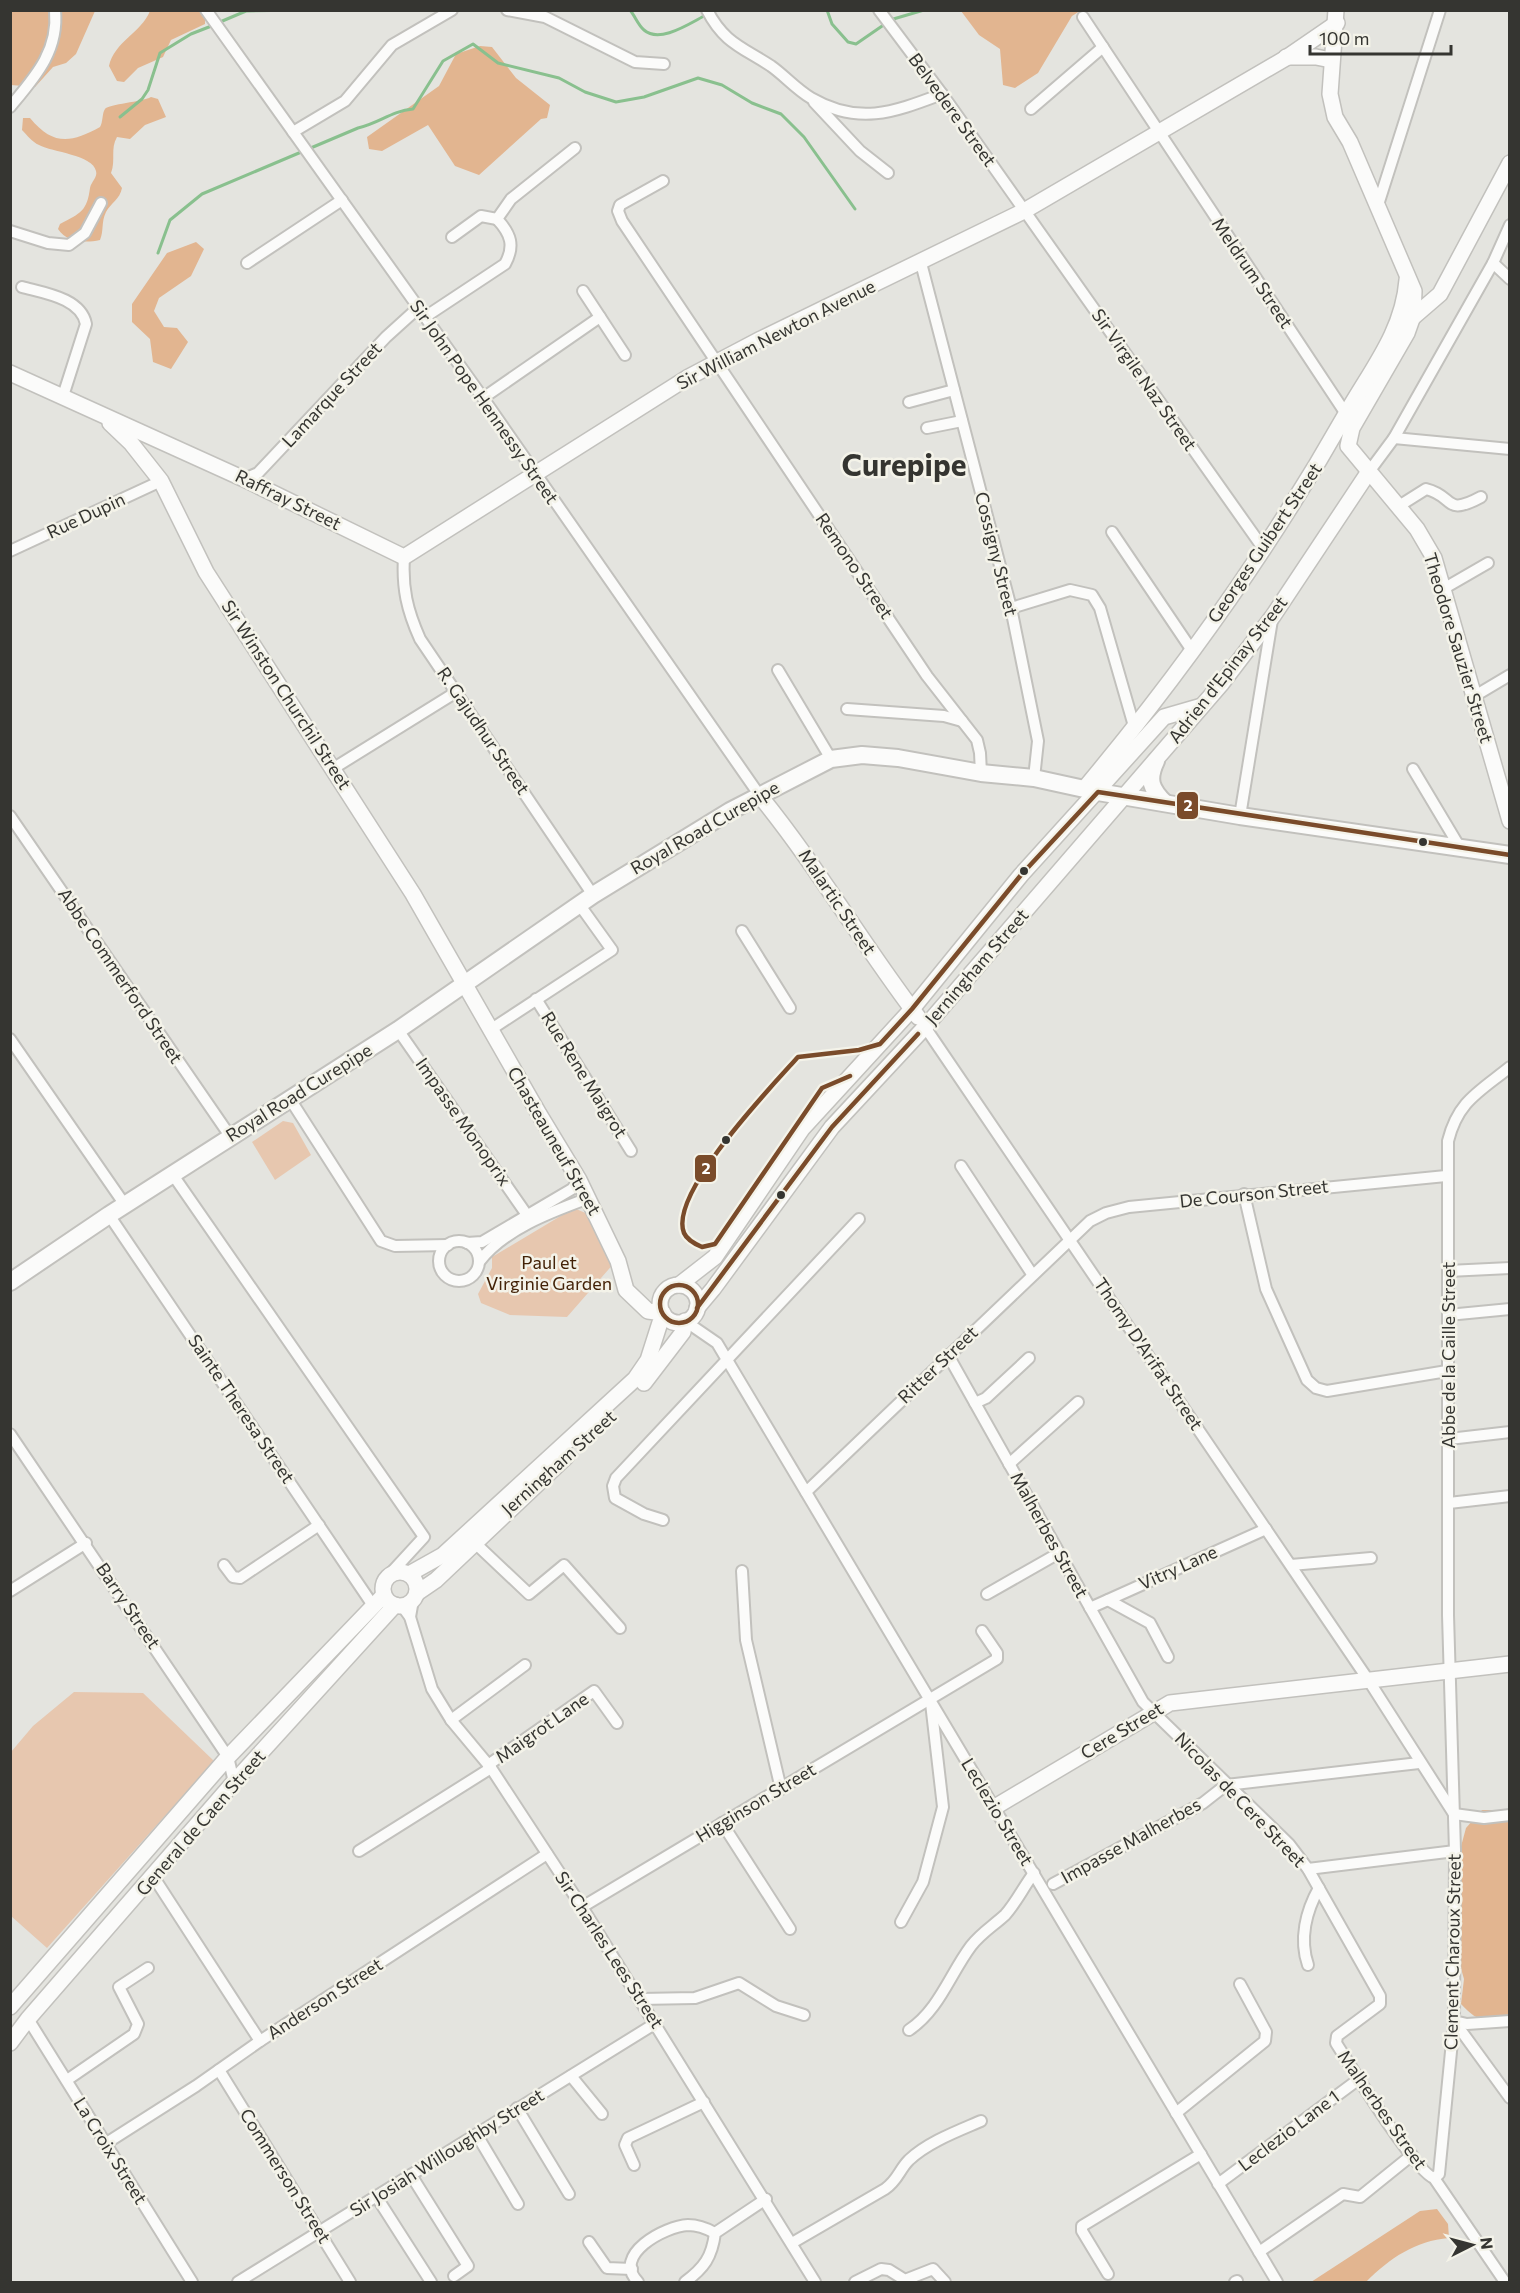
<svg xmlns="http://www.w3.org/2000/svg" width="1520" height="2293" font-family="Commissioner,sans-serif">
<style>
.green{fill:#e7c7af}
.forest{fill:#e2b590}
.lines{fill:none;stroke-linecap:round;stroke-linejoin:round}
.stream{stroke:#89c08e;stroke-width:3}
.street-casing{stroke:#c2c1bd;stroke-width:14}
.secondary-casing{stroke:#c2c1bd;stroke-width:18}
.primary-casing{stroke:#c2c1bd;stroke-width:20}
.street{stroke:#fbfbfa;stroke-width:10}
.secondary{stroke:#fbfbfa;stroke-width:15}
.primary{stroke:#fbfbfa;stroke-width:16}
.bus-1-casing{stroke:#f4f3e9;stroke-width:9}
.bus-1{stroke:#7a4b2a;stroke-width:4.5}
.bus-dot{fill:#353531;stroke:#f4f3e9;stroke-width:2}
.labels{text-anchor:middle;stroke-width:5;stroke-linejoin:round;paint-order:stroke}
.street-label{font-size:18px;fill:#353531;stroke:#f4f3e9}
.park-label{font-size:18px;fill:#432207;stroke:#f4f3e9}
.town-label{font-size:30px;font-weight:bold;fill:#353531;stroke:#f4f3e9}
.line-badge{stroke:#f4f3e9;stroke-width:2}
.badge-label{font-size:16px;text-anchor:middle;font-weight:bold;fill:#fff}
</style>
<rect width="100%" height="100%" fill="#e4e4df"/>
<!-- green -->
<g class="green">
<polygon points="283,1121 293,1123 311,1155 275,1180 252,1142"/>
<polygon points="574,1208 590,1215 615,1262 567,1317 510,1315 481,1303 478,1294 492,1268 492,1257"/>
<polygon points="74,1692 143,1693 214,1761 47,1948 11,1916 11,1752 33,1726"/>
</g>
<!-- forest -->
<g class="forest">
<polygon points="10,11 95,11 76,54 66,63 53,67 35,87 11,85"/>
<path d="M150,11H200L205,18V24L171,40L163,57L138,68L124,82L117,81L109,66C114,42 141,33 150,11Z"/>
<polygon points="961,11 1080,11 1072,16 1038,73 1015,88 1003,85 1000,49 979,35"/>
<polygon points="480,46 492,47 516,78 550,105 547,118 541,119 479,175 455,166 428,125 382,151 369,149 367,137 439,86 456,54"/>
<path d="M151,97L158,99L166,117L145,125L130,139L117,137C110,149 116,160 111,173L122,188C120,199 111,203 106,212C101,222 104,231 100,240C86,243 67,243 58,229L60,224C81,213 87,211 90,188C91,182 98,177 96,171C93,155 52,152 39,145C32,142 27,135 22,130L23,118H30C53,146 71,143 100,127C103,122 102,113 105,109C109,104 142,102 151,97Z"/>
<polygon points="196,242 204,249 191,276 159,298 154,311 164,327 177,328 188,342 171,369 153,362 150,339 132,322 132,304 167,253"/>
<path d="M1482,1810H1501L1509,1813V2020C1484,2021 1479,2023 1461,2004L1464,1979L1460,1965L1452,1953L1456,1865L1466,1828Z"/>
<path d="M1437,2209L1448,2224L1449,2238C1415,2241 1390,2258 1366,2282H1311L1420,2211Z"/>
</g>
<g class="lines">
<!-- stream -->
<g class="stream">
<path d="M630,10C635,16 638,25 644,30C660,44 690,23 706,15"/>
<polyline points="827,10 832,24 848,42 856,44 885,24"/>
<polyline points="890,20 924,10"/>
<polyline points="220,22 246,11 307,10"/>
<polyline points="120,117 142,99 148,90 160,53 191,34 214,25"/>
<path d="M158,253L170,220L202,194L358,128C380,123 391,111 413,109L443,61L473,44L498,63L559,78L585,92L616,102L644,97L698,78L722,85L752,103L781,114L804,137L855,209"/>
</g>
<defs>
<g id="street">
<polyline points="206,10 483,398 760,796"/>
<polyline points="507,10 545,17 635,62 664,64"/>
<path d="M707,10C724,43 742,47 771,66C785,76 796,89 811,98C859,126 894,112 942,94"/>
<polyline points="879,10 942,94 1263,548"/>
<polyline points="1083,17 1346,414"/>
<polyline points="814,102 860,151 888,173"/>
<path d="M10,107C35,77 59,51 55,10"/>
<polyline points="1031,109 1103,47"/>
<polyline points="293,132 345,101 392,45 452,10"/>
<polyline points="663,181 620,205 618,211 622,221 927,676 977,740 980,753 981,773"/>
<polyline points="1377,208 1440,10"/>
<polyline points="10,231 48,243 69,245 85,233 101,203"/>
<polyline points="452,237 481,216 497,219"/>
<polyline points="247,263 342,200"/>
<polyline points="921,263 1011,608 1038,741 1034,778"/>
<polyline points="1493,263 1510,279"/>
<path d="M22,287C44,293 81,298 86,324L63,396"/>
<polyline points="583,291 625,355"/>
<path d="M425,317L505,264C515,246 511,234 497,219L511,199L575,148"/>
<polyline points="483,398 600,317"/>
<polyline points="909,402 954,390"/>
<polyline points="927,428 962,421"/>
<polyline points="1394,438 1510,449"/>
<polyline points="1368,473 1394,438 1493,263 1510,225"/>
<polyline points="244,479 258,473 386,337 418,308"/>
<path d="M1399,506L1426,489C1455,496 1444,517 1481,497"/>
<polyline points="1112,532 1191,649"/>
<polyline points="10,551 161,481"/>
<path d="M404,557C402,588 407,610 420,639L593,895"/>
<polyline points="1443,589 1488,563"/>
<polyline points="1011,608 1070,590 1092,595 1100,608 1134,726"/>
<polyline points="778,670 831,759"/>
<polyline points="1473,697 1510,675"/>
<polyline points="847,709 944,716 962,721"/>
<polyline points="334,768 458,691"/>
<polyline points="1413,769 1459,846"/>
<polyline points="10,816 230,1136"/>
<polyline points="1240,816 1272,620"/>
<polyline points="742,931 790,1008"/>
<polyline points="536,999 631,1151"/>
<polyline points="925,1027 1369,1681 1454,1814 1484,1818 1510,1815"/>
<polyline points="398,1030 527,1215"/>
<polyline points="490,1030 612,950 579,904"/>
<polyline points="10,1039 125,1205"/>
<polyline points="290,1099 381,1241 395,1246 448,1245"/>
<polyline points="961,1166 1032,1274"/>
<polyline points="173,1175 424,1537 390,1574"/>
<polyline points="1244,1194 1266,1289 1307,1380 1316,1388 1327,1391 1447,1371"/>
<polyline points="109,1215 372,1604"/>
<circle cx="459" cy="1261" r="20"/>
<polyline points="467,1243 482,1242 572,1189 579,1180"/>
<path d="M479,1262C504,1229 551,1212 589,1198"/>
<polyline points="1448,1271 1510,1268"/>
<polyline points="1448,1315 1510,1309"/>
<polyline points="685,1321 717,1343 1277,2282"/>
<path d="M948,1355L1143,1702L1289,1844L1308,1869L1380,1996V2004L1337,2036L1336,2043C1350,2065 1416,2173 1434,2178L1505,2282"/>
<polyline points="975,1403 986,1398 1029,1358"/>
<polyline points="10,1434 228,1757 234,1782"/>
<polyline points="1449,1439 1510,1432"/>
<polyline points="1009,1464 1078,1402"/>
<polyline points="806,1492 1090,1221 1106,1213 1129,1207 1446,1176"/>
<polyline points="1449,1503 1510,1496"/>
<polyline points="663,1520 644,1514 615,1498 613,1486 616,1478 859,1219"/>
<polyline points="475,1543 529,1594 564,1565 620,1628"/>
<polyline points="224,1565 233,1577 240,1578 319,1525"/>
<polyline points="1291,1565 1371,1558"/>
<polyline points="742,1571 746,1640 781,1789"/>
<polyline points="10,1591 86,1543"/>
<polyline points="987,1594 1059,1553"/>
<polyline points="1108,1600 1150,1623 1168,1657"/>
<polyline points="402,1606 410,1617 432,1689 451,1720 491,1768 582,1907 815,2282"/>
<polyline points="1090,1608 1266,1529"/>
<polyline points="410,1617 413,1600"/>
<polyline points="451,1720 525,1665"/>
<polyline points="488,1765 594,1691 617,1723"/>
<polyline points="722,1823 790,1929"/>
<polyline points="359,1851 491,1768"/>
<polyline points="1308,1869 1455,1851"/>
<polyline points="153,1876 260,2041"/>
<polyline points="1053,1884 1203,1803 1226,1785 1419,1763"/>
<polyline points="582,1907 997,1659 997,1653 982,1631"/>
<polyline points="901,1922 923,1882 943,1807 931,1703"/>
<path d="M1308,1965C1299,1939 1306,1911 1319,1888"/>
<polyline points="640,1999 695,1998 739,1983 776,2006 804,2015"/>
<polyline points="28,2019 192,2282"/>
<polyline points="1454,2021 1510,2098"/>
<polyline points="1454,2021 1467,2024 1510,2021"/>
<path d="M909,2030C939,2010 950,1974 971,1946C981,1933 993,1926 1005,1915C1016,1903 1024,1886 1034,1873"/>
<polyline points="219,2070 350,2282"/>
<polyline points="571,2076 602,2114"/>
<polyline points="67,2080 134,2034 138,2024 119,1987 148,1968"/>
<polyline points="517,2108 569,2194"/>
<polyline points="1176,2113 1265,2041 1266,2032 1240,1984"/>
<polyline points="477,2135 518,2204"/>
<polyline points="105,2144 196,2086 260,2041 547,1854"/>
<polyline points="634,2165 625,2145 628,2138 704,2102"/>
<polyline points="411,2175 468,2266 454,2276"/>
<path d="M1434,2178L1439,2174L1454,2021L1455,1851L1448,1615V1141C1458,1101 1479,1092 1510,1067"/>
<polyline points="1218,2184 1359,2079"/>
<polyline points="376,2196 431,2282"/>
<polyline points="589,2242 607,2268 632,2269"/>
<path d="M792,2243L885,2189C898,2180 899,2170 909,2160C928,2142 958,2131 981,2121"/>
<polyline points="1259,2252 1343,2194 1360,2197 1412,2155"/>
<polyline points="1108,2274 1082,2231 1082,2226 1201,2154"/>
<polyline points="238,2282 656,2023"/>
<path d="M638,2282C611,2255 665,2226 688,2225C698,2225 706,2228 715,2233"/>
<path d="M685,2282C704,2268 712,2257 715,2233L766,2199"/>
<polyline points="855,2282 881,2269 889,2270 905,2280 933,2269 945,2282"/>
<polyline points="1235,2282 1237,2281"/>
</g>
<g id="secondary">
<polyline points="1336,10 1330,94 1335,117 1350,142 1414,291 1413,316 1407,333 1352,428 1348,446 1417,529 1434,558 1510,821"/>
<polyline points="1286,57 1316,57 1331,60"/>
<polyline points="1411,319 1440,294 1510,163"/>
<polyline points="10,373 244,479 404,557 687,378 761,339 1024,211 1286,58 1337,23"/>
<polyline points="110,423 131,443 161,481 206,572 413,894 539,1114 579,1180 618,1261 626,1290 648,1311 663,1313 648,1360 635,1379 443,1555 409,1574"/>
<path d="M1084,789C1180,674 1272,545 1346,414C1371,370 1403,332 1407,280"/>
<path d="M760,796C817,866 863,945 918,1017"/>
<polyline points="679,1285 715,1257 802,1129 912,1009 1021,875 1164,717 1202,706"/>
<circle cx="679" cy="1304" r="19"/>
<polyline points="697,1308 713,1289 832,1127 925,1027 1222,683 1273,616 1368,473"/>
<polyline points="644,1383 683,1332 685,1321"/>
<circle cx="400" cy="1589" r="17"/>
<polyline points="417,1593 436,1580 566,1457"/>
<polyline points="995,1807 1170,1703 1510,1664"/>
<polyline points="10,2007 228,1757 384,1595"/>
<polyline points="10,2043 28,2019 234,1782 395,1605"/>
</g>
<g id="primary">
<path d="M1156,761C1147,780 1151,789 1165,803"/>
<polyline points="10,1282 109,1215 398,1030 593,895 730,811 831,759 862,755 898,758 981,773 1034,778 1098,792 1240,816 1510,855"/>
</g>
</defs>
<!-- street casing -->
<use href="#street" class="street-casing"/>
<!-- secondary casing -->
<use href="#secondary" class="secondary-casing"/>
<!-- primary casing -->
<use href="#primary" class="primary-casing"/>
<!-- street -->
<use href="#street" class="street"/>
<!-- secondary -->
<use href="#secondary" class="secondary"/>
<!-- primary -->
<use href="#primary" class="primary"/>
<defs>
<g id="bus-1">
<path d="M850,1076L822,1088L715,1244L702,1247C695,1244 687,1240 684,1233C668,1194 772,1086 798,1057L859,1050L880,1044L912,1009L1021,875L1098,792L1510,855"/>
<circle cx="679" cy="1304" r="19"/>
<polyline points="697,1308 832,1127 918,1034"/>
</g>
</defs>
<!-- bus-1 casing -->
<use href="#bus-1" class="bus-1-casing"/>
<!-- bus-1 -->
<use href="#bus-1" class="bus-1"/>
</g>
<!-- markers -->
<g class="bus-dot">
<circle cx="1423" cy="842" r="5"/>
<circle cx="1024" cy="871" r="5"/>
<circle cx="726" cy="1140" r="5"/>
<circle cx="781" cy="1195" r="5"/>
</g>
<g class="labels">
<!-- street labels -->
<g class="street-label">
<text transform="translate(952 110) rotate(54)" y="6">Belvedere Street</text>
<text transform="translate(1252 273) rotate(56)" y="6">Meldrum Street</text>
<text transform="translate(776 335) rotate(-27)" y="6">Sir William Newton Avenue</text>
<text transform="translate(1144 380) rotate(55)" y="6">Sir Virgile Naz Street</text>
<text transform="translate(332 395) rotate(-47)" y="6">Lamarque Street</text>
<text transform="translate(484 402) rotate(55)" y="6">Sir John Pope Hennessy Street</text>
<text transform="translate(288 500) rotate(26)" y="6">Raffray Street</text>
<text transform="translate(86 516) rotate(-25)" y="6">Rue Dupin</text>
<text transform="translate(1265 543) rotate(-56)" y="6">Georges Guibert Street</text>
<text transform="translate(996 554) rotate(76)" y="6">Cossigny Street</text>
<text transform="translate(854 566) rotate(56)" y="6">Remono Street</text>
<text transform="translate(1458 648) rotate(73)" y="6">Theodore Sauzier Street</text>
<text transform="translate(1228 670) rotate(-52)" y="6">Adrien d'Epinay Street</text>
<text transform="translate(286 695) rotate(57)" y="6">Sir Winston Churchil Street</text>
<text transform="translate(483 731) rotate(56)" y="6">R. Gajudhur Street</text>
<text transform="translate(705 828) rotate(-30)" y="6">Royal Road Curepipe</text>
<text transform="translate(837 902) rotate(56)" y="6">Malartic Street</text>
<text transform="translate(977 967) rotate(-49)" y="6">Jerningham Street</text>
<text transform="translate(120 976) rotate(56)" y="6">Abbe Commerford Street</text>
<text transform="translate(584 1075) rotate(58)" y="6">Rue Rene Maigrot</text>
<text transform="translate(299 1093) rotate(-32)" y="6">Royal Road Curepipe</text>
<text transform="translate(463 1122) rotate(55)" y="6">Impasse Monoprix</text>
<text transform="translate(554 1141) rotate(60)" y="6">Chasteauneuf Street</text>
<text transform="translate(1254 1194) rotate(-6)" y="6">De Courson Street</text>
<text transform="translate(1148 1354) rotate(56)" y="6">Thomy D'Arifat Street</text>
<text transform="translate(1449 1355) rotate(-90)" y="6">Abbe de la Caille Street</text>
<text transform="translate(938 1365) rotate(-44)" y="6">Ritter Street</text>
<text transform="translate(241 1409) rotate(56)" y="6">Sainte Theresa Street</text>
<text transform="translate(559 1463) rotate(-42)" y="6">Jerningham Street</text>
<text transform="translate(1049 1535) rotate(61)" y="6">Malherbes Street</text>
<text transform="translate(1178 1568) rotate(-24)" y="6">Vitry Lane</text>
<text transform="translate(128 1606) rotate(56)" y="6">Barry Street</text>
<text transform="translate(542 1728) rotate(-35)" y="6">Maigrot Lane</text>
<text transform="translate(1122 1731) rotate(-31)" y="6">Cere Street</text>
<text transform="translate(1240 1800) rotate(46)" y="6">Nicolas de Cere Street</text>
<text transform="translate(756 1803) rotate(-31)" y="6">Higginson Street</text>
<text transform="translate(997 1812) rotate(59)" y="6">Leclezio Street</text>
<text transform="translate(201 1823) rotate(-49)" y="6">General de Caen Street</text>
<text transform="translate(1131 1841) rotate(-29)" y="6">Impasse Malherbes</text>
<text transform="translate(609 1950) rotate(57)" y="6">Sir Charles Lees Street</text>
<text transform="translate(1453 1952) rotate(-89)" y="6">Clement Charoux Street</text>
<text transform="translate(325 1999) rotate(-33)" y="6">Anderson Street</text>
<text transform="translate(1382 2110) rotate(55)" y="6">Malherbes Street</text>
<text transform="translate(1289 2131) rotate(-37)" y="6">Leclezio Lane 1</text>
<text transform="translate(110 2151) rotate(58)" y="6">La Croix Street</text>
<text transform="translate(447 2153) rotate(-32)" y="6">Sir Josiah Willoughby Street</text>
<text transform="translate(285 2176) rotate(58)" y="6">Commerson Street</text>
</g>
<!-- park labels -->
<g class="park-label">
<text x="549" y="1269">Paul et<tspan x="549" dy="21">Virginie Garden</tspan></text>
</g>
<!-- town labels -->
<g class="town-label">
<text x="904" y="476">Curepipe</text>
</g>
</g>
<g class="line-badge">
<rect x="1176" y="791" width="23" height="29" rx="6" fill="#7a4b2a"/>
<rect x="694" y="1154" width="23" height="29" rx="6" fill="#7a4b2a"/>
</g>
<g class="badge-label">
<text x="1188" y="811">2</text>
<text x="706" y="1174">2</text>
</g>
<!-- border -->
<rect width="1520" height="2293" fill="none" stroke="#353531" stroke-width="24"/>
<!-- north arrow -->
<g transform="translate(1472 2245) rotate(84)" stroke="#f4f3e9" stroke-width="4.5" paint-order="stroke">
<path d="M0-4.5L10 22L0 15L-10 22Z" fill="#353531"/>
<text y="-9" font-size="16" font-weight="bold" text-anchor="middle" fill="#353531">N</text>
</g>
<!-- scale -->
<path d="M1310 45v9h141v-9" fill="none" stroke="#353531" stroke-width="3"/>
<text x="1319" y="45" font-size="18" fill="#353531" stroke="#f4f3e9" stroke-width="4.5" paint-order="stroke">100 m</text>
</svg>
